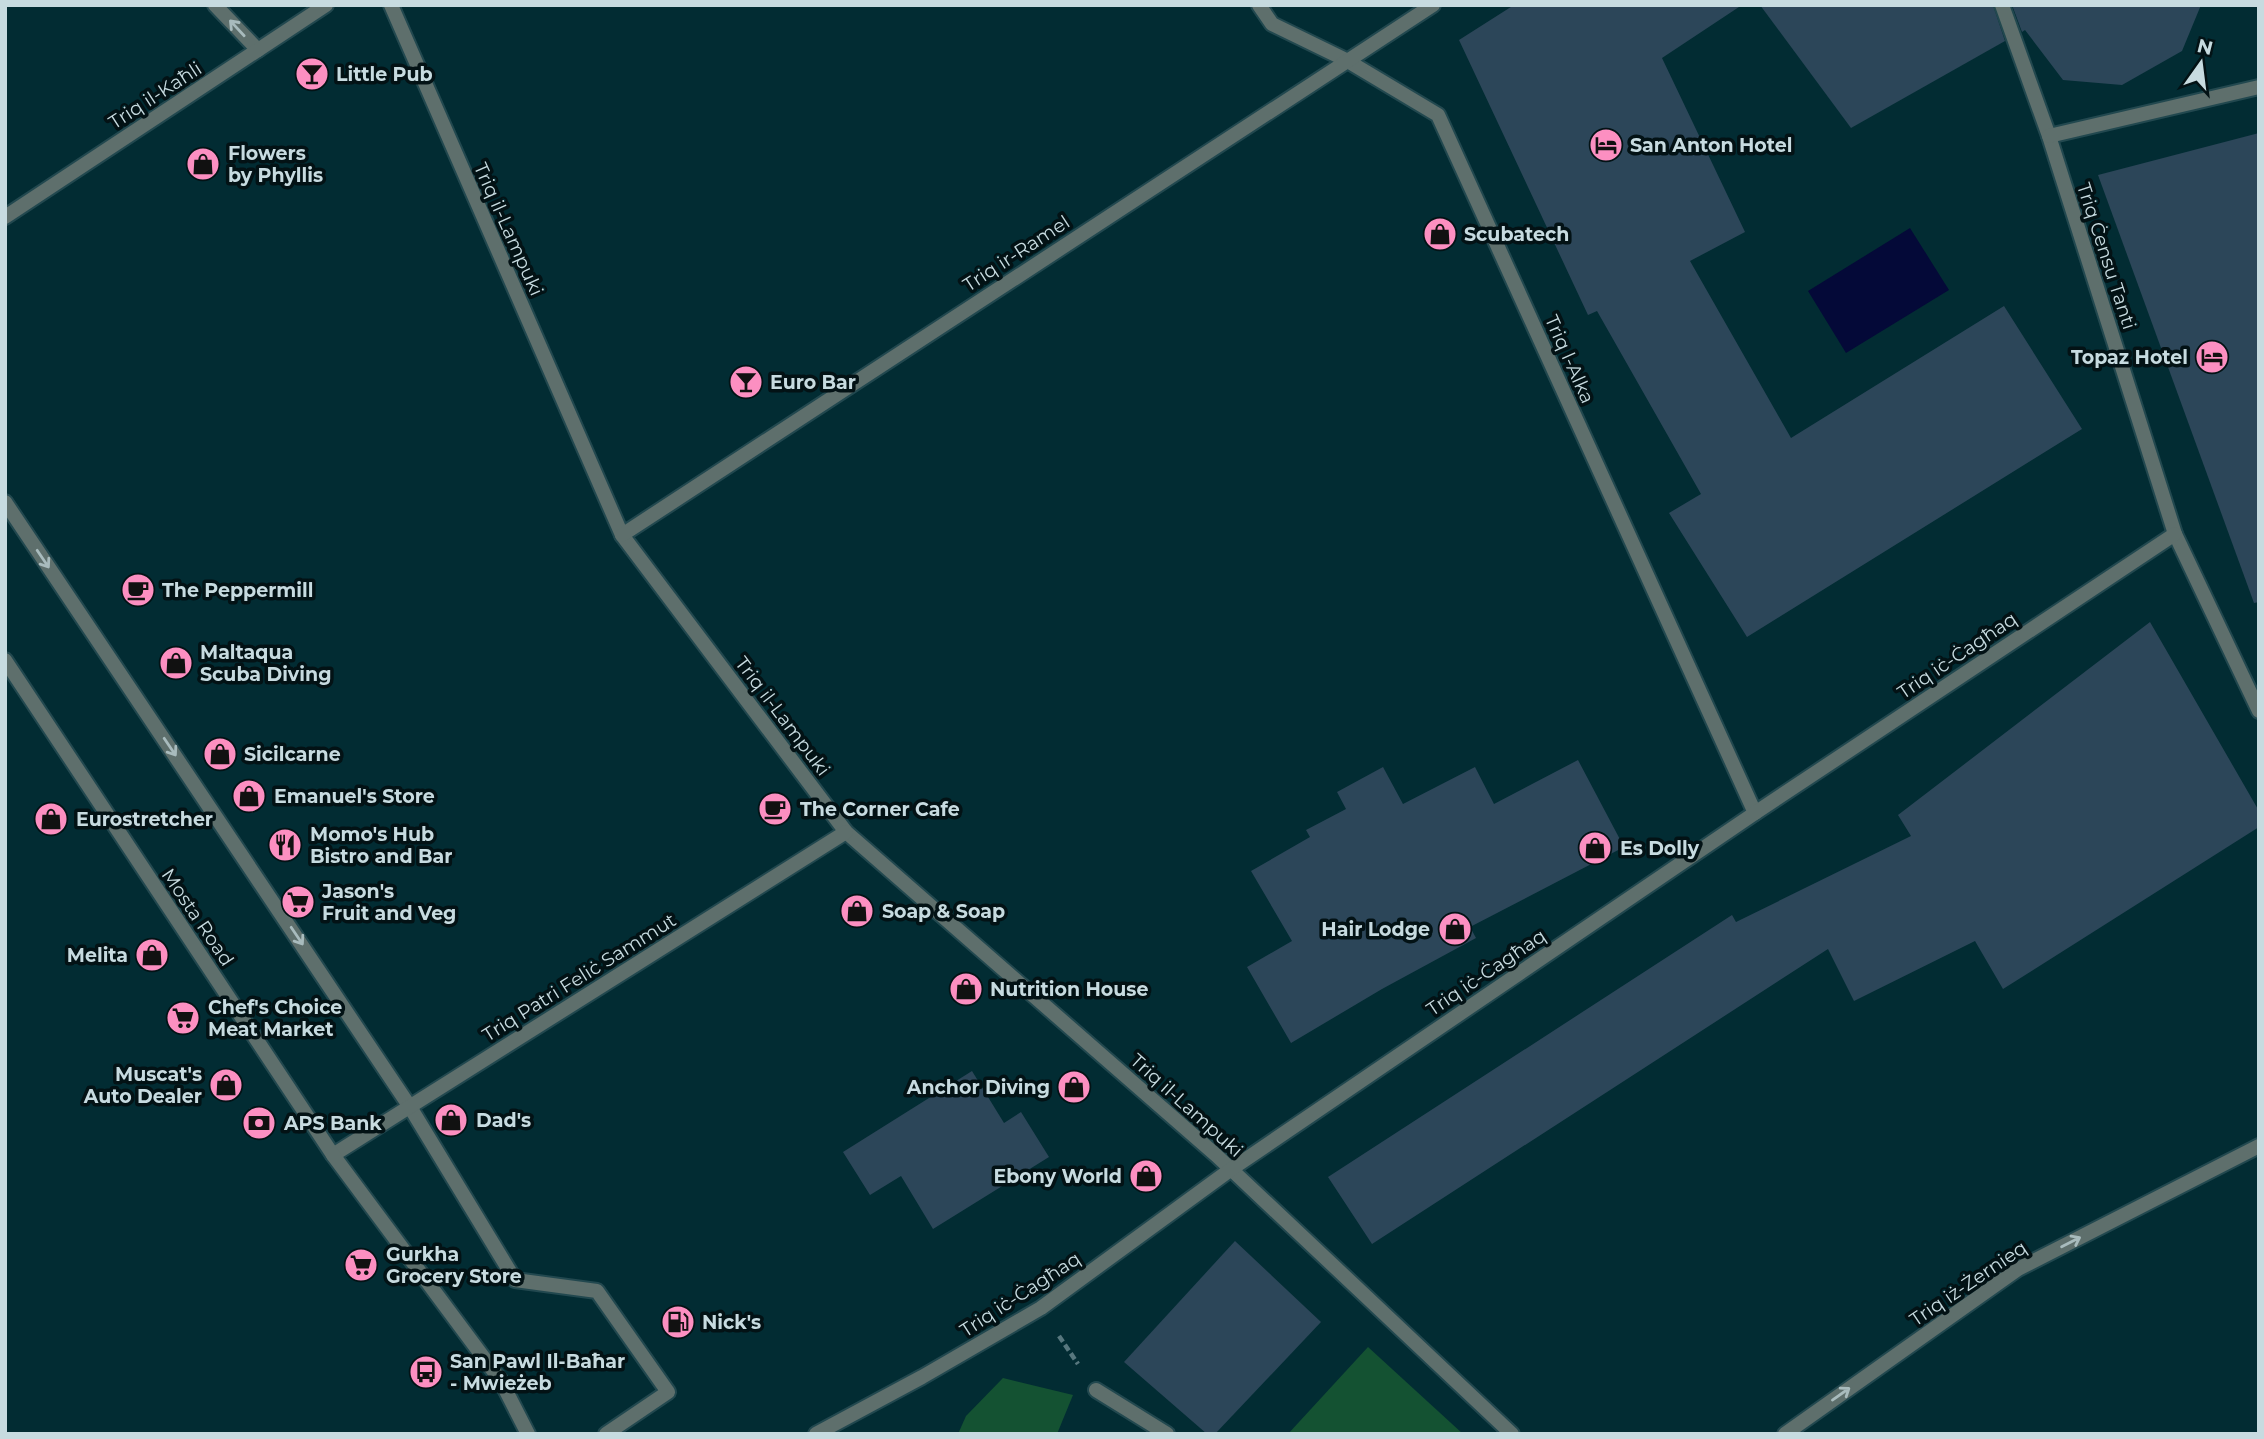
<svg xmlns="http://www.w3.org/2000/svg" width="2264" height="1439" font-family="Montserrat,sans-serif">
<style>
.green{fill:#145232}
.water{fill:#040938}
.building{fill:#2c4659}
.lines{fill:none;stroke-linecap:round;stroke-linejoin:round}
.service-casing{stroke:#22484f;stroke-width:18}
.minor-casing{stroke:#22484f;stroke-width:18}
.tertiary-casing{stroke:#22484f;stroke-width:18}
.path{stroke:#57777e;stroke-width:4.5;stroke-dasharray:7 3.5;stroke-linecap:butt}
.service{stroke:#5e6f6c;stroke-width:14}
.minor{stroke:#5e6f6c;stroke-width:14}
.tertiary{stroke:#5e6f6c;stroke-width:14}
.oneway{stroke:#a8bbbd}
.labels{text-anchor:middle;stroke-width:7;stroke-linejoin:round;paint-order:stroke}
.poi-label{font-size:19px;font-weight:bold;fill:#c7dbe0;stroke:#031215;text-anchor:start}
.street-label{font-size:19px;fill:#c7dbe0;stroke:#031215}
</style>
<rect width="100%" height="100%" fill="#022c33"/>
<!-- green -->
<g class="green">
<polygon points="1368,1347 1463,1434 1288,1434"/>
<polygon points="1003,1378 1073,1395 1057,1434 958,1434 966,1416"/>
</g>
<!-- water -->
<polygon class="water" points="1910,228 1949,290 1846,353 1808,291"/>
<!-- building -->
<g class="building">
<polygon points="1514,5 1742,5 1662,58 1745,232 1690,261 1791,438 2004,306 2082,429 1747,637 1669,513 1701,494 1597,311 1588,315 1459,40"/>
<polygon points="1760,5 1993,5 2005,41 1851,128"/>
<polygon points="2012,5 2201,5 2182,51 2122,85 2063,80 2025,30 2022,32"/>
<polygon points="2259,133 2259,602 2254,603 2098,175"/>
<polygon points="2150,622 2259,811 2259,827 2003,989 1975,941 1854,1001 1828,949 1372,1244 1328,1177 1732,915 1736,922 1911,836 1898,815"/>
<polygon points="1578,760 1624,847 1470,927 1476,938 1382,989 1291,1043 1247,967 1292,941 1251,871 1310,837 1306,830 1346,809 1337,792 1383,767 1403,804 1475,767 1494,804"/>
<polygon points="972,1071 1004,1123 1021,1112 1049,1157 933,1229 901,1176 870,1195 843,1152"/>
<polygon points="1235,1241 1321,1322 1215,1434 1207,1434 1124,1362"/>
</g>
<g class="lines">
<defs>
<polyline id="service" points="410,1107 515,1280 597,1291 668,1392 606,1434"/>
<g id="minor">
<polyline points="215,5 258,50"/>
<polyline points="391,5 622,535 846,832 1216,1155 1512,1434"/>
<polyline points="1259,5 1272,24 1346,60 1438,115 1755,813"/>
<polyline points="2002,5 2049,136 2175,534 2259,711"/>
<polyline points="2049,136 2259,87"/>
<polyline points="5,217 326,5"/>
<polyline points="5,502 410,1107"/>
<polyline points="622,535 1433,5"/>
<polyline points="333,1155 846,832"/>
<polyline points="1096,1390 1167,1434"/>
<polyline points="816,1434 922,1377 1041,1308 1230,1170 1755,813 2175,534"/>
<polyline points="1785,1434 2018,1269 2259,1146"/>
</g>
<polyline id="tertiary" points="5,660 333,1155 501,1381 528,1434"/>
</defs>
<!-- service casing -->
<use href="#service" class="service-casing"/>
<!-- minor casing -->
<use href="#minor" class="minor-casing"/>
<!-- tertiary casing -->
<use href="#tertiary" class="tertiary-casing"/>
<!-- path -->
<polyline class="path" points="1059,1336 1078,1364"/>
<!-- service -->
<use href="#service" class="service"/>
<!-- minor -->
<use href="#minor" class="minor"/>
<!-- tertiary -->
<use href="#tertiary" class="tertiary"/>
</g>
<!-- one-way arrows -->
<defs><path id="oneway-shaft" d="M-6 0H5M1.5-3L5.5 0L1.5 3" fill="none" stroke-width="1.6" stroke-linecap="round" stroke-linejoin="round" transform="scale(1.75)"/></defs>
<g class="oneway">
<use href="#oneway-shaft" transform="translate(237 28) rotate(-133)"/>
<use href="#oneway-shaft" transform="translate(43 559) rotate(56)"/>
<use href="#oneway-shaft" transform="translate(170 747) rotate(56)"/>
<use href="#oneway-shaft" transform="translate(297 936) rotate(56)"/>
<use href="#oneway-shaft" transform="translate(2071 1242) rotate(-27)"/>
<use href="#oneway-shaft" transform="translate(1841 1394) rotate(-35)"/>
</g>
<!-- icons -->
<defs>
<symbol id="bar-disc" viewBox="-11 -11 22 22"><circle r="9.5" fill="#fc8fc1" stroke="#031215"/><path d="M-6-5H6L.8 .8V4.5H3.5V6h-7V4.5H-.8V.8Z" fill="#111"/></symbol>
<symbol id="hotel-disc" viewBox="-11 -11 22 22"><circle r="9.5" fill="#fc8fc1" stroke="#031215"/><path d="M-6-4.5h1.5V1H6V5H4.5V3h-9V5H-6ZM-4 0a1.8 1.8 0 1 1 3.6 0ZM.5 0V-2.5h3Q6-2.5 6 0Z" fill="#111"/></symbol>
<symbol id="shop-disc" viewBox="-11 -11 22 22"><circle r="9.5" fill="#fc8fc1" stroke="#031215"/><path d="M-5-2.5h2.3a2.7 3.5 0 0 1 5.4 0H5L5.5 6h-11ZM-1.5-2.5h3a1.5 2.3 0 0 0-3 0Z" fill="#111"/></symbol>
<symbol id="cafe-disc" viewBox="-11 -11 22 22"><circle r="9.5" fill="#fc8fc1" stroke="#031215"/><path d="M-5.5-4.5H6V0H3Q3 3.5 0 3.5H-2.5Q-5.5 3.5-5.5 0ZM3-3.2v2h1.7v-2ZM-6 4.5H4V6H-6Z" fill="#111"/></symbol>
<symbol id="restaurant-disc" viewBox="-11 -11 22 22"><circle r="9.5" fill="#fc8fc1" stroke="#031215"/><path d="M-5-6h1v4h1v-4h1v4h1v-4h1v5L-1.5 .5V6h-2V.5L-5-1ZM5-6V6H3V1.5H1.5Q1.5-4 5-6Z" fill="#111"/></symbol>
<symbol id="supermarket-disc" viewBox="-11 -11 22 22"><circle r="9.5" fill="#fc8fc1" stroke="#031215"/><path d="M-6-5.5h2.5l.6 2H6L4.5 2H-2.5L-4.4-4H-6ZM-1.5 3.2a1.3 1.3 0 1 0 .1 0ZM3 3.2a1.3 1.3 0 1 0 .1 0Z" fill="#111"/></symbol>
<symbol id="bank-disc" viewBox="-11 -11 22 22"><circle r="9.5" fill="#fc8fc1" stroke="#031215"/><path d="M-6-4H6V4H-6ZM0-2.3a2.3 2.3 0 1 0 0 4.6a2.3 2.3 0 1 0 0-4.6Z" fill="#111"/></symbol>
<symbol id="fuel-disc" viewBox="-11 -11 22 22"><circle r="9.5" fill="#fc8fc1" stroke="#031215"/><path d="M-5.5-6h7V0h2V4h1.3V-2.5L3-4.5l.8-.8L6-3V5H2.5V1h-1V6h-7ZM-4.2-4.7v3.2H.2V-4.7Z" fill="#111"/></symbol>
<symbol id="bus-disc" viewBox="-11 -11 22 22"><circle r="9.5" fill="#fc8fc1" stroke="#031215"/><path d="M-5-6H5V4H4V6H2V4H-2V6H-4V4H-5ZM-3.5-4V0h7V-4ZM-3.5 1.2v1.5H-2V1.2ZM2 1.2v1.5H3.5V1.2Z" fill="#111"/></symbol>
</defs>
<g fill-rule="evenodd">
<use href="#bar-disc" x="293" y="55" width="38" height="38"/>
<use href="#hotel-disc" x="1587" y="126" width="38" height="38"/>
<use href="#shop-disc" x="184" y="145" width="38" height="38"/>
<use href="#shop-disc" x="1421" y="215" width="38" height="38"/>
<use href="#hotel-disc" x="2193" y="338" width="38" height="38"/>
<use href="#bar-disc" x="727" y="363" width="38" height="38"/>
<use href="#cafe-disc" x="119" y="571" width="38" height="38"/>
<use href="#shop-disc" x="157" y="644" width="38" height="38"/>
<use href="#shop-disc" x="201" y="735" width="38" height="38"/>
<use href="#shop-disc" x="230" y="777" width="38" height="38"/>
<use href="#cafe-disc" x="756" y="790" width="38" height="38"/>
<use href="#shop-disc" x="32" y="800" width="38" height="38"/>
<use href="#restaurant-disc" x="266" y="826" width="38" height="38"/>
<use href="#shop-disc" x="1576" y="829" width="38" height="38"/>
<use href="#supermarket-disc" x="279" y="883" width="38" height="38"/>
<use href="#shop-disc" x="838" y="892" width="38" height="38"/>
<use href="#shop-disc" x="1436" y="910" width="38" height="38"/>
<use href="#shop-disc" x="133" y="936" width="38" height="38"/>
<use href="#shop-disc" x="947" y="970" width="38" height="38"/>
<use href="#supermarket-disc" x="164" y="999" width="38" height="38"/>
<use href="#shop-disc" x="207" y="1066" width="38" height="38"/>
<use href="#shop-disc" x="1055" y="1068" width="38" height="38"/>
<use href="#shop-disc" x="432" y="1101" width="38" height="38"/>
<use href="#bank-disc" x="240" y="1104" width="38" height="38"/>
<use href="#shop-disc" x="1127" y="1157" width="38" height="38"/>
<use href="#supermarket-disc" x="342" y="1246" width="38" height="38"/>
<use href="#fuel-disc" x="659" y="1303" width="38" height="38"/>
<use href="#bus-disc" x="407" y="1353" width="38" height="38"/>
</g>
<g class="labels">
<!-- poi labels -->
<g class="poi-label">
<text x="336" y="81">Little Pub</text>
<text x="1630" y="152">San Anton Hotel</text>
<text x="228" y="160">Flowers<tspan x="228" dy="22">by Phyllis</tspan></text>
<text x="1464" y="241">Scubatech</text>
<text x="2188" y="364" text-anchor="end">Topaz Hotel</text>
<text x="770" y="389">Euro Bar</text>
<text x="162" y="597">The Peppermill</text>
<text x="200" y="659">Maltaqua<tspan x="200" dy="22">Scuba Diving</tspan></text>
<text x="244" y="761">Sicilcarne</text>
<text x="274" y="803">Emanuel's Store</text>
<text x="800" y="816">The Corner Cafe</text>
<text x="76" y="826">Eurostretcher</text>
<text x="310" y="841">Momo's Hub<tspan x="310" dy="22">Bistro and Bar</tspan></text>
<text x="1620" y="855">Es Dolly</text>
<text x="322" y="898">Jason's<tspan x="322" dy="22">Fruit and Veg</tspan></text>
<text x="882" y="918">Soap &amp; Soap</text>
<text x="1430" y="936" text-anchor="end">Hair Lodge</text>
<text x="128" y="962" text-anchor="end">Melita</text>
<text x="990" y="996">Nutrition House</text>
<text x="208" y="1014">Chef's Choice<tspan x="208" dy="22">Meat Market</tspan></text>
<text x="202" y="1081" text-anchor="end">Muscat's<tspan x="202" dy="22">Auto Dealer</tspan></text>
<text x="1050" y="1094" text-anchor="end">Anchor Diving</text>
<text x="476" y="1127">Dad's</text>
<text x="284" y="1130">APS Bank</text>
<text x="1122" y="1183" text-anchor="end">Ebony World</text>
<text x="386" y="1261">Gurkha<tspan x="386" dy="22">Grocery Store</tspan></text>
<text x="702" y="1329">Nick's</text>
<text x="450" y="1368">San Pawl Il-Baħar<tspan x="450" dy="22">- Mwieżeb</tspan></text>
</g>
<!-- street labels -->
<g class="street-label">
<text transform="translate(155 95) rotate(-33)" y="7">Triq il-Kaħli</text>
<text transform="translate(509 229) rotate(66)" y="7">Triq il-Lampuki</text>
<text transform="translate(1016 253) rotate(-33)" y="7">Triq ir-Ramel</text>
<text transform="translate(2107 256) rotate(72)" y="7">Triq Ċensu Tanti</text>
<text transform="translate(1570 359) rotate(66)" y="7">Triq l-Alka</text>
<text transform="translate(1957 655) rotate(-34)" y="7">Triq iċ-Ċagħaq</text>
<text transform="translate(783 716) rotate(53)" y="7">Triq il-Lampuki</text>
<text transform="translate(198 917) rotate(56)" y="7">Mosta Road</text>
<text transform="translate(1486 972) rotate(-34)" y="7">Triq iċ-Ċagħaq</text>
<text transform="translate(579 977) rotate(-32)" y="7">Triq Patri Feliċ Sammut</text>
<text transform="translate(1187 1105) rotate(42)" y="7">Triq il-Lampuki</text>
<text transform="translate(1968 1283) rotate(-34)" y="7">Triq iż-Żernieq</text>
<text transform="translate(1020 1294) rotate(-33)" y="7">Triq iċ-Ċagħaq</text>
</g>
</g>
<!-- border -->
<rect width="2264" height="1439" fill="none" stroke="#c7dbe0" stroke-width="14"/>
<!-- north arrow -->
<g transform="translate(2201 63) rotate(14)" stroke="#031215" stroke-width="5" paint-order="stroke">
<path d="M0-5L12 26L0 18L-12 26Z" fill="#c7dbe0"/>
<text y="-10" font-size="19" font-weight="bold" text-anchor="middle" fill="#c7dbe0">N</text>
</g>
</svg>
